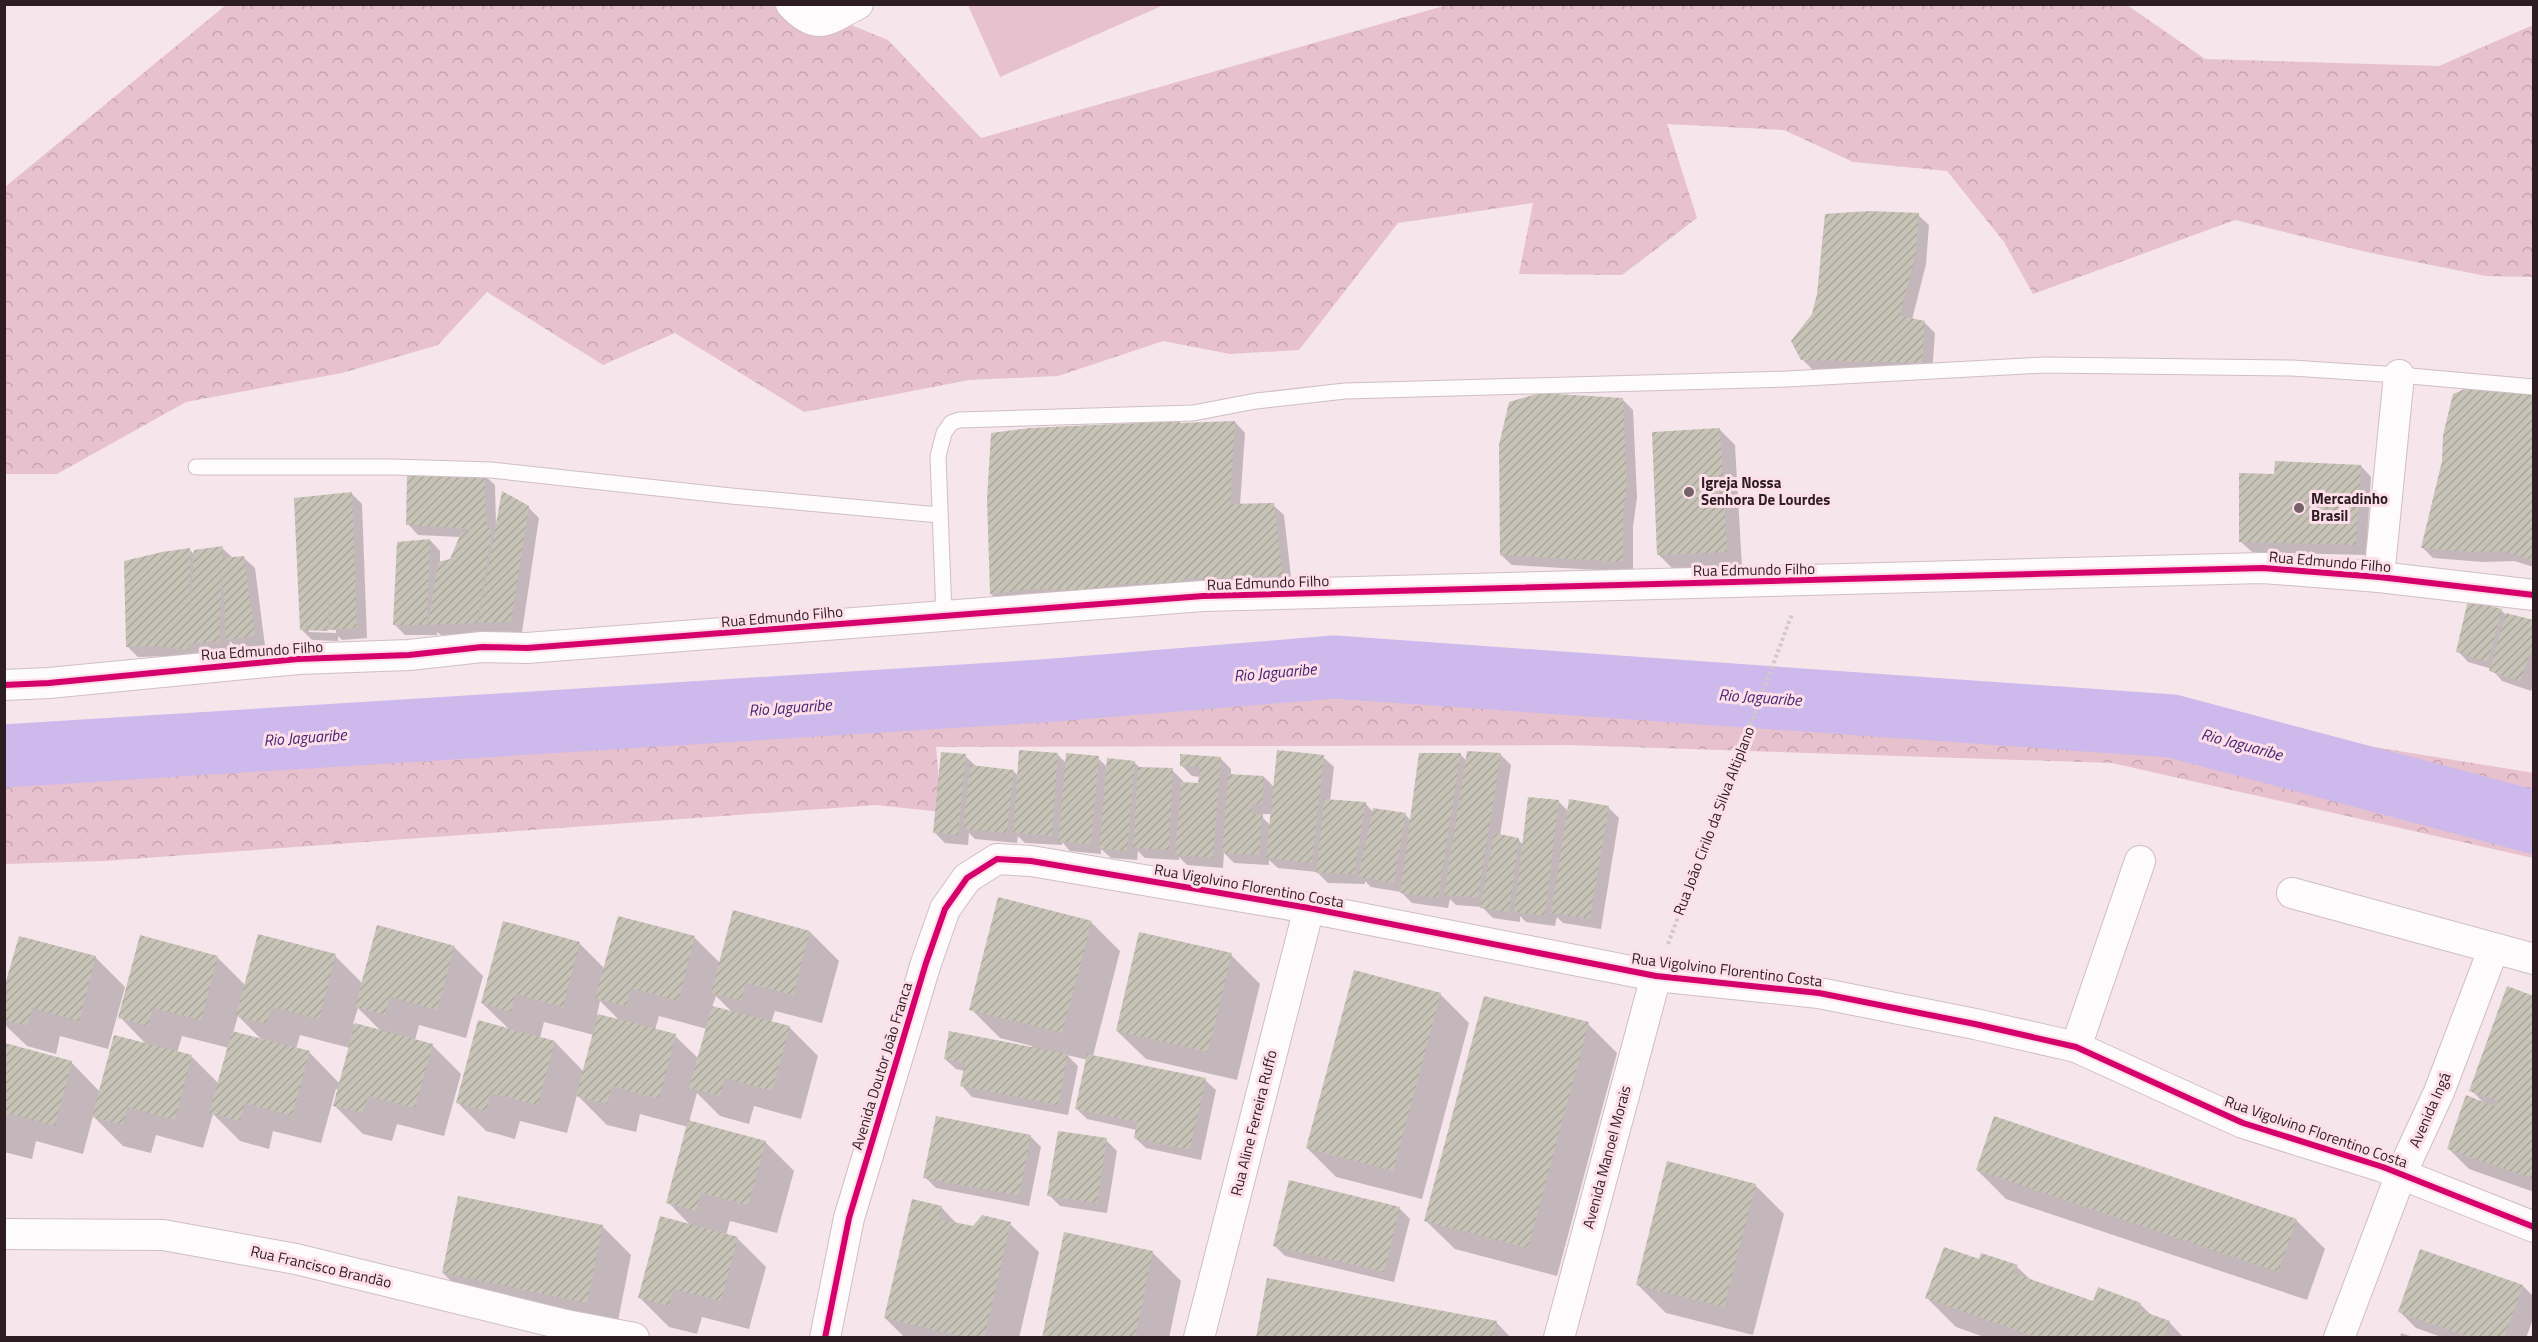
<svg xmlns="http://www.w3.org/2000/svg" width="2538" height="1342" font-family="'Titillium Web',sans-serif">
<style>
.forest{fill:url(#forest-crowns)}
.park{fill:#e7c1cd}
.shadow{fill:#0003;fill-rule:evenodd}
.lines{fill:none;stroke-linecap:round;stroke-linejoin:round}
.river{stroke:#cdb9eb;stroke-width:63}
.building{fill:url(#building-hatch)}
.service-casing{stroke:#cfbfc4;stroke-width:17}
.minor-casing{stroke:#cfbfc4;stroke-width:32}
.path{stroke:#d0c9ca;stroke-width:4;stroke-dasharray:3 3;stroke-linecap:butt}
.service{stroke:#fefbfc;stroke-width:15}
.minor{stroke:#fefbfc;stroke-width:30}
.cycleway-casing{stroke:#fcdfe8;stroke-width:10}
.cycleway{stroke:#d6006c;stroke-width:6}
.poi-dot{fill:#736268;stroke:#fcdfe8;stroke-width:2}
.labels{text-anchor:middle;stroke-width:6;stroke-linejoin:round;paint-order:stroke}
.poi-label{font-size:15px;font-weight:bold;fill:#2d1c21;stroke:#fcdfe8;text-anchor:start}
.street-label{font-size:15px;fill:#2d1c21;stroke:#fcdfe8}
.water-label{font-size:16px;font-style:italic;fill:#452573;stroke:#fcdfe8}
</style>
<defs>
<pattern id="forest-crowns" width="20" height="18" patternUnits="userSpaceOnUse" patternTransform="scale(1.5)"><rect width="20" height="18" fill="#e7c1cd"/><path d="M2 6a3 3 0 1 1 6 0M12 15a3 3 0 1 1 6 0" fill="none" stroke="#c6a5b0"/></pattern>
<pattern id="building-hatch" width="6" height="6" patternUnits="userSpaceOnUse" patternTransform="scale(1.5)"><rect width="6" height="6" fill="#c7c3b7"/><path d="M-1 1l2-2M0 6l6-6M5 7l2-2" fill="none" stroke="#aba79d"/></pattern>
</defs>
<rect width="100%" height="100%" fill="#f6e5eb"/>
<!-- forest -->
<g class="forest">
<polygon points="226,5 807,5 809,8 888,40 981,138 1447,5 2127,5 2205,59 2439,66 2533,25 2533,277 2486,276 2371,253 2235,220 2033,294 2004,242 1947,171 1853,162 1784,130 1667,124 1697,218 1622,275 1519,274 1533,203 1398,223 1299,350 1230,354 1163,341 1058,376 969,380 804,412 675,333 603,365 487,292 438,345 342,373 186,402 57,474 5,474 5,187"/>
<polygon points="1412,653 1968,681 2534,773 2533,858 2112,763 1569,745 936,747 942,812 876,805 103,861 5,864 5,742"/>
</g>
<!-- park -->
<polygon class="park" points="968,5 1164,5 1000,77"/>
<!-- shadow -->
<g class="shadow">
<polygon points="1918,215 1929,225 1926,264 1912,320 1924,322 1935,333 1932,373 1813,370 1802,359"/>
<polygon points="2534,393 2534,567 2514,561 2483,562 2433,558 2422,547"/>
<polygon points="1622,399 1633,410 1637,497 1633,527 1633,572 1512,565 1501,555"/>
<polygon points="1235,422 1245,433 1240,505 1273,505 1284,515 1292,586 1002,604 991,594"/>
<polygon points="1719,429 1735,445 1742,567 1674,570 1658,554"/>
<polygon points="2361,466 2371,477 2366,555 2252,552 2241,542 2276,476"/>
<polygon points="484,475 495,485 496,528 528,507 539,518 522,632 490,633 488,631 487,633 441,635 437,632 437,635 405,635 395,625 430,540 440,551 440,563 451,560 460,537 418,535 408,524"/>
<path d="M352,494L362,504L367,638L342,640L338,636V641L312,640L301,629ZM309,629L336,630V633L309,632Z"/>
<polygon points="222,548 233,558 244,558 255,568 265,646 238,649 230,641 229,651 199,660 168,656 138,657 127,646 190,550 195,555"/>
<polygon points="2501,610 2507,616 2534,621 2534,683 2531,691 2502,681 2492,669 2468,662 2458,651"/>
<path d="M1057,754L1067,764L1098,758L1107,767L1134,762L1141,769L1172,770L1183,781V784L1200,785V777L1192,776L1181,765L1221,759L1231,769V775L1264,777L1275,788L1323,757L1334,767L1330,801L1365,803L1373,812L1405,814L1411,821L1460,754L1467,761L1500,754L1511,765L1500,836L1518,839L1523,845L1559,802L1568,811L1608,807L1619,818L1601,929L1563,923L1557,917L1555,926L1526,922L1520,916V922L1493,918L1482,907L1456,905L1450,899L1448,908L1412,903L1401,892L1371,887L1365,881V884L1328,883L1317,872L1278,868L1269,860V865L1234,863L1224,853L1223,868L1187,865L1179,857V860L1145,858L1138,851L1137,860L1111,858L1101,849V854L1070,851L1062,842V845L1025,843L1018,836L1017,843L975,839L969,833L968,845L945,843L934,832L965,756L976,766L1013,771L1019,776ZM1263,814H1272L1271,826L1263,818Z"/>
<path d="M734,912L810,932L839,961L822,1023L775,1011L771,1023L789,1027L818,1056L801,1119L754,1106L749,1124L720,1116L697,1093L689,1122L765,1142L794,1171L777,1233L730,1221L726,1235L737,1238L766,1267L749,1329L702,1317L697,1334L669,1327L640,1298L691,1226L668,1202L688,1127L640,1114L636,1132L607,1125L577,1095L567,1133L520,1121L515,1139L486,1131L457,1102L510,1030L482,1003L579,943L605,969L619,918L695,938L720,963ZM716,996L733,1013L712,1007ZM600,1001L620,1021L597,1015ZM659,1016L707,1029L699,1059L675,1036L655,1030ZM544,1022L594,1035L584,1072L555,1042L540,1038Z"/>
<polygon points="1091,922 1120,951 1093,1056 1205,1080 1216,1090 1201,1160 1146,1148 1135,1138 1137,1130 1087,1119 1077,1109 1088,1060 1067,1055 1078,1066 1068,1115 972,1097 962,1086 965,1071 956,1069 945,1059 1032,1049 1032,1046 1000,1038 971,1009"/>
<polygon points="20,938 96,958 125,987 108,1049 60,1036 56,1054 27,1046 4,1024 4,994"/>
<path d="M454,947L483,976L466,1038L419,1025L415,1040L432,1045L461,1074L444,1136L397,1124L392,1141L363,1134L334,1105L339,1090L336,1089L321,1143L273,1131L269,1149L240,1141L213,1114L203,1148L156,1135L151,1153L123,1146L93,1116L83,1154L36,1141L32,1159L4,1152V1045L71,1062L100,1092L147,1045L120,1017L217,957L246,986L335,956L363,984ZM358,1008L382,1032L353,1024ZM238,1016L262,1040L233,1033ZM300,1035L350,1048L340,1084L309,1052L296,1049ZM182,1036L229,1048L219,1084L191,1056L177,1053Z"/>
<polygon points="1231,955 1260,984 1237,1080 1146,1059 1117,1031"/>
<polygon points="1440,994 1469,1023 1422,1199 1336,1177 1307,1148"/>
<polygon points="2534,997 2534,1192 2469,1169 2448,1148 2485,1104 2471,1090"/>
<polygon points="1588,1024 1617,1053 1557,1276 1455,1249 1426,1221"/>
<polygon points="1030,1136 1041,1147 1029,1206 936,1188 925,1177"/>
<polygon points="1106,1140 1117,1151 1107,1213 1060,1206 1049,1195"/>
<polygon points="1977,1170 2296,1220 2325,1249 2307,1300 2006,1199"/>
<polygon points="1755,1185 1784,1214 1753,1335 1666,1313 1637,1284"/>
<polygon points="941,1207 958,1225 974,1228 1010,1224 1039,1252 1019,1338 905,1338 885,1318"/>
<polygon points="1399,1208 1410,1219 1394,1282 1285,1256 1274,1245"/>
<polygon points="602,1226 631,1255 616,1331 472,1302 443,1273"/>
<polygon points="1152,1252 1181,1281 1169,1338 1043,1338"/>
<polygon points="1982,1255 2017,1267 2032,1281 2094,1303 2140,1304 2153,1317 2169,1322 2184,1338 1987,1338 1956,1327 1927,1298 1980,1261"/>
<polygon points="2523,1286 2534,1297 2534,1316 2526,1338 2444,1338 2416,1328 2400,1312"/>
<polygon points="1496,1322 1511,1338 1257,1338"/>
<polygon points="2401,1333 2416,1338 2400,1338"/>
</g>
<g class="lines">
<!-- river -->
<polyline class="river" points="4,756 1042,691 1334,667 2172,726 2534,822"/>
</g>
<!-- building -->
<g class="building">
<polygon points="1870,211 1919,213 1916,253 1900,316 1925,321 1922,363 1801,360 1791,341 1812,314 1817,294 1825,214"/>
<polygon points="2476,384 2534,391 2534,561 2502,551 2471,552 2421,548 2442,461 2443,435 2453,394"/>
<polygon points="1540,393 1623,398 1627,485 1623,516 1623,562 1500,555 1499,445 1509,402"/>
<polygon points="1180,421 1180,423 1235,421 1230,504 1274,503 1283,576 1183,579 1183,584 1133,583 1083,590 1033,589 990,594 987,499 991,433 1030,428"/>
<polygon points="1720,428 1727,552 1657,555 1652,432"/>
<polygon points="2275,461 2361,465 2356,545 2239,542 2239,473 2274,474"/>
<polygon points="485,473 486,525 492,531 477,623 428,625 438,562 450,559 461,533 473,529 406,525 407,476"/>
<polygon points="502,491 529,506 511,622 478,623"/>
<polygon points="352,492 357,628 330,630 328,592 328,631 300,630 294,498"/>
<polygon points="430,539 427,625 393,625 397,542"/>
<polygon points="223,546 222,558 244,556 255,636 226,640 222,570 219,641 189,644 189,650 156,646 126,647 124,561 162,552 190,548 190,614 194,550"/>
<polygon points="2468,600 2502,609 2488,662 2456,652"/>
<polygon points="2506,613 2534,620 2534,643 2520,681 2489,671"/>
<polygon points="1019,750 1058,753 1052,836 1013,833"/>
<polygon points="1277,750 1324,755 1312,863 1266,858"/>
<polygon points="1467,751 1501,753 1478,898 1444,895"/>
<polygon points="941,752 966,754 958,835 933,833"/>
<polygon points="1066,753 1099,756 1091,844 1058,841"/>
<polygon points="1419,753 1461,753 1438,898 1400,893"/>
<polygon points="1180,754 1221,757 1213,858 1175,855 1181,782 1198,783 1200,767 1180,766"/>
<polygon points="1107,758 1135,761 1127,851 1099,848"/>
<polygon points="970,765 1014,770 1007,833 963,829"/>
<polygon points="1138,767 1173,768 1169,850 1133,848"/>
<polygon points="1228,774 1264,776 1262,804 1253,804 1252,814 1262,815 1259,855 1222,853"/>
<polygon points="1528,797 1559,800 1545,916 1514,912"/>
<polygon points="1324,799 1366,802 1354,874 1316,873"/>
<polygon points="1569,799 1609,806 1590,919 1551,913"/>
<polygon points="1373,808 1406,813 1394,883 1358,877"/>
<polygon points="1494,833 1519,838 1509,912 1480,908"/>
<polygon points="998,897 1092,921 1062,1033 969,1010"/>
<polygon points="733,910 810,931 793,995 746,983 741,1001 711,993"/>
<polygon points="618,916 695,936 678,1001 631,988 626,1006 595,998"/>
<polygon points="503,921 580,942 563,1007 515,994 511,1012 481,1003"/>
<polygon points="377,925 455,946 437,1010 390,997 385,1015 355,1007"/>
<polygon points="1139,932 1232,953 1208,1052 1116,1031"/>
<polygon points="258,934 336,954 319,1019 271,1007 267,1024 236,1016"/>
<polygon points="140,935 218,956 201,1020 153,1008 148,1026 118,1018"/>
<polygon points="19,936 96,956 79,1021 32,1008 27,1026 4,1020 4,988"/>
<polygon points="1354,970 1441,993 1393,1171 1306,1148"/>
<polygon points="2507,986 2534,996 2534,1179 2447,1149 2466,1095 2496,1107 2498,1101 2469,1091"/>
<polygon points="1484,996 1589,1022 1528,1248 1424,1221"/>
<polygon points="712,1006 790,1026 772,1091 725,1078 720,1096 689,1088"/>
<polygon points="598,1014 676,1034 659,1099 612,1086 607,1104 576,1096"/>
<polygon points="478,1020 555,1041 538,1105 491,1093 486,1111 456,1103"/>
<polygon points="355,1023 433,1044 415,1108 368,1096 363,1113 333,1106"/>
<polygon points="232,1031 310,1051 292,1116 245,1103 240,1121 209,1113"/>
<polygon points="949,1031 1068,1054 1058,1105 960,1086 965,1063 944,1059"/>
<polygon points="114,1035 192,1055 175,1120 127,1107 123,1125 92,1117"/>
<polygon points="5,1043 72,1061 55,1126 8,1113 5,1122"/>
<polygon points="1087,1054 1206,1078 1190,1150 1134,1138 1137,1122 1075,1109"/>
<polygon points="936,1116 1031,1135 1019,1196 923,1178"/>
<polygon points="1994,1116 2297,1219 2278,1272 1976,1170"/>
<polygon points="688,1120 766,1141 748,1205 701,1193 696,1211 666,1203"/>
<polygon points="1058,1131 1107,1138 1097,1203 1047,1196"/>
<polygon points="1667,1161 1756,1184 1724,1307 1636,1285"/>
<polygon points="1289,1180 1400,1207 1384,1272 1273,1246"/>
<polygon points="458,1196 603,1225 587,1303 442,1273"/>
<polygon points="912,1199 942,1206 939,1219 973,1226 982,1215 1011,1222 984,1338 968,1338 884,1318"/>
<polygon points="660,1216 738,1237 721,1301 673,1289 669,1306 638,1298"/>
<polygon points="1064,1232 1153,1251 1135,1338 1042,1338"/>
<polygon points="1944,1247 1979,1259 1981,1253 2018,1265 2013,1273 2093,1301 2098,1287 2141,1303 2139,1310 2170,1321 2164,1338 2038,1338 1925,1298"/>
<polygon points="2420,1249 2523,1285 2504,1338 2472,1338 2398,1312"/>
<polygon points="1267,1278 1497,1321 1493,1338 1256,1338"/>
</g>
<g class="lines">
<defs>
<g id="service">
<polyline points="196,467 393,467 491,470 731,496 939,515"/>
<polyline points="944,615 938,456 944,433 951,423 959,420 1193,413 1256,401 1345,391 1787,379 2044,365 2292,368 2399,375 2534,387"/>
</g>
<g id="minor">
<path d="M791,4C818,33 828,19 858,4"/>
<polyline points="2379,577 2399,375"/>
<polyline points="4,685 49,683 298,659 409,655 482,647 527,648 1203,596 2263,568 2379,577 2534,595"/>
<polyline points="2292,893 2534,959"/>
<polyline points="2076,1047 2140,861"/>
<polyline points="4,1234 163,1235 296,1259 566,1325 634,1338"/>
<polyline points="825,1338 849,1218 926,963 945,909 967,878 997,859 1031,861 1309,908 1656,976 1819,993 1975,1024 2076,1047 2243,1123 2383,1167 2534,1227"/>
<polyline points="1199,1338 1309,908"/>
<polyline points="1559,1338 1656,976"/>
<polyline points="2339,1338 2401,1174 2439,1092 2493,950"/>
</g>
</defs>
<!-- service casing -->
<use href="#service" class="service-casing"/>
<!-- minor casing -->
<use href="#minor" class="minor-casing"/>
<!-- path -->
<polyline class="path" points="1668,944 1792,614"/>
<!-- service -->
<use href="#service" class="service"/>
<!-- minor -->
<use href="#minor" class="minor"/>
<defs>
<g id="cycleway">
<polyline points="4,685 49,683 298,659 409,655 482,647 527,648 1203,596 2263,568 2379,577 2534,595"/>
<polyline points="825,1338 849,1218 926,963 945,909 967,878 997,859 1031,861 1309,908 1656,976 1819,993 1975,1024 2076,1047 2243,1123 2383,1167 2534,1227"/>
</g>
</defs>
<!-- cycleway casing -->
<use href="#cycleway" class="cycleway-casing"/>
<!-- cycleway -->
<use href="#cycleway" class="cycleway"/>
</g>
<!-- markers -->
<g class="poi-dot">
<circle cx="1689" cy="492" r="6"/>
<circle cx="2299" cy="508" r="6"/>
</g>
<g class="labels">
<!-- poi labels -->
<g class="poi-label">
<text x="1701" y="488">Igreja Nossa<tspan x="1701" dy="17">Senhora De Lourdes</tspan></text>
<text x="2311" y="504">Mercadinho<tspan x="2311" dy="17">Brasil</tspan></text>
</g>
<!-- street labels -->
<g class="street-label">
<text transform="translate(2330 562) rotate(5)" y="5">Rua Edmundo Filho</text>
<text transform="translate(1754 570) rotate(-1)" y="5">Rua Edmundo Filho</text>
<text transform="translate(1268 583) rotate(-2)" y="5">Rua Edmundo Filho</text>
<text transform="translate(782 617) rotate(-5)" y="5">Rua Edmundo Filho</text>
<text transform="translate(262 651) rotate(-4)" y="5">Rua Edmundo Filho</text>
<text transform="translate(1714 821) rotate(-69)" y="5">Rua João Cirilo da Silva Altiplano</text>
<text transform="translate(1249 886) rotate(10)" y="5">Rua Vigolvino Florentino Costa</text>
<text transform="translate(1727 970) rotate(7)" y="5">Rua Vigolvino Florentino Costa</text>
<text transform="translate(882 1066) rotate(-73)" y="5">Avenida Doutor João Franca</text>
<text transform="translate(2430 1110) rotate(-66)" y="5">Avenida Ingá</text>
<text transform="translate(1254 1123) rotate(-76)" y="5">Rua Aline Ferreira Ruffo</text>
<text transform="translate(2316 1132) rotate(19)" y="5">Rua Vigolvino Florentino Costa</text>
<text transform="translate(1607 1157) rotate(-75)" y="5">Avenida Manoel Morais</text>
<text transform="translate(321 1267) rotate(13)" y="5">Rua Francisco Brandão</text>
</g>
<!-- water labels -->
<g class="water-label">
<text transform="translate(1275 672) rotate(-5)" y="6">Rio Jaguaribe</text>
<text transform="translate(1760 697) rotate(4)" y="6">Rio Jaguaribe</text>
<text transform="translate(790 707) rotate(-4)" y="6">Rio Jaguaribe</text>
<text transform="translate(305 737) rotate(-4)" y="6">Rio Jaguaribe</text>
<text transform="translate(2242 744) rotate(15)" y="6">Rio Jaguaribe</text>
</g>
</g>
<!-- border -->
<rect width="2538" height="1342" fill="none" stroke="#2d1c21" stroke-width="12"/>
</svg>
